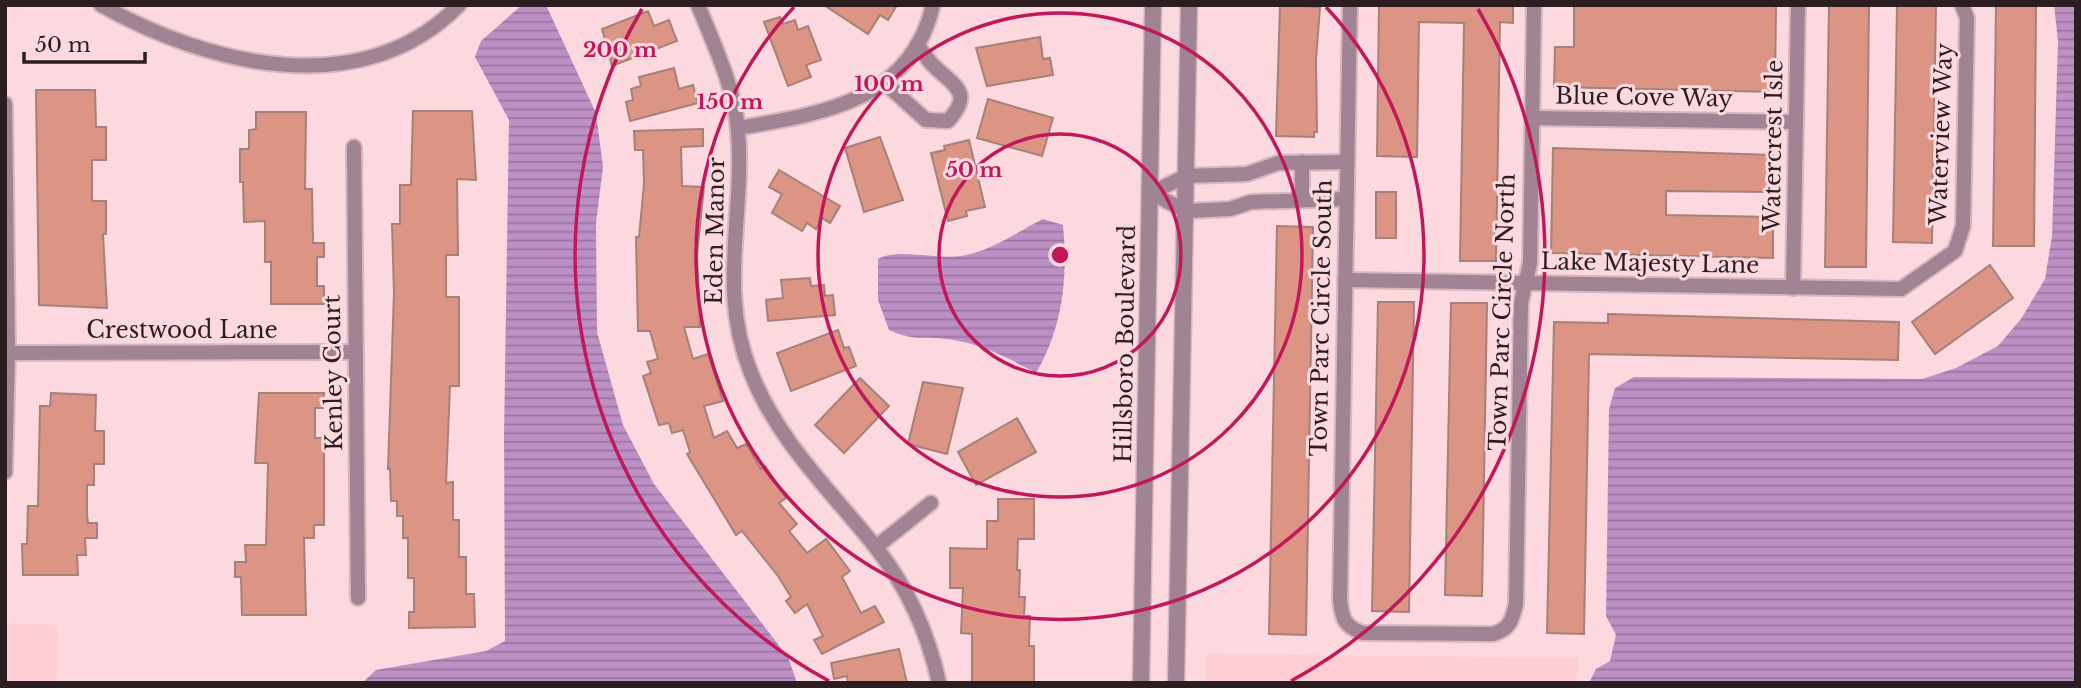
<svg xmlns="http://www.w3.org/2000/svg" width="2081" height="688" font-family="'Libre Baskerville',serif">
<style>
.built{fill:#ffcdd4}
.water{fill:url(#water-rules)}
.building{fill:#dc9485;stroke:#a58179;stroke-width:2}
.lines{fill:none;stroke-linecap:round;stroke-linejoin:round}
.minor-casing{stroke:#d6b7bc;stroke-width:18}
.tertiary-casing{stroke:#d6b7bc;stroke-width:19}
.minor{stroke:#a08493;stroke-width:14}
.tertiary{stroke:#a08493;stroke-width:16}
.ring{fill:none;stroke:#c2185b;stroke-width:3.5}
.labels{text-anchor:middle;stroke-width:6;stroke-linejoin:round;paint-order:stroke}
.street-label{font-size:23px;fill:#2c1e20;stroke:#fbd9de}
.centre{fill:#c2185b;stroke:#fbd9de;stroke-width:3.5}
.ring-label{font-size:21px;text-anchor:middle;font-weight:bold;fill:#c2185b;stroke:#fbd9de;stroke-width:6;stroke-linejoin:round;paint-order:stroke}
</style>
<defs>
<pattern id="water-rules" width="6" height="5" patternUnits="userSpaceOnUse" patternTransform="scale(1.75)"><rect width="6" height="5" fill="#bc90c4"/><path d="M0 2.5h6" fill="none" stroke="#99759f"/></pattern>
</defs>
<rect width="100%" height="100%" fill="#fbd9de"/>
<!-- built -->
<g class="built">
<polygon points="5,624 58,625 57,683 5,683"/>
<polygon points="1206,654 1579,658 1577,683 1206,683"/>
</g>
<!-- water -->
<g class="water">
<polygon points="522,5 546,5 596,113 603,167 596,223 597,332 623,425 654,484 788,657 797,683 362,683 376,670 486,651 505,641 504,434 509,120 475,57 481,41"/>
<polygon points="2054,5 2076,5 2076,683 1589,683 1596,669 1610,661 1616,635 1606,616 1609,409 1615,388 1634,377 1922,379 1956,368 1998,346 2021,319 2045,279 2052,236 2058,41"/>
<path d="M1043,219L1063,225C1068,276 1063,328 1036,373C1010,359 984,345 954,340C926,335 918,343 889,330L878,300V259C902,246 944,264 974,253C998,246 1021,230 1043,219Z"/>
</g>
<!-- building -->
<g class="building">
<polygon points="824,5 897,5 888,20 880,15 868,34"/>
<polygon points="1280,5 1320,7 1316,60 1317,132 1314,132 1314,137 1276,136"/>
<polygon points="1379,5 1513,5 1513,23 1500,22 1496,261 1460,261 1464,23 1419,22 1417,157 1377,156"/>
<polygon points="1574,5 1776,5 1775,92 1554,87 1555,47 1574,47"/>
<polygon points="1829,5 1869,5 1866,267 1825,267"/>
<polygon points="1897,5 1936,5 1932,243 1893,242"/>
<polygon points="1996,5 2036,5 2034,246 1993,246"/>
<polygon points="648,11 654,26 669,20 677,41 612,66 602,29"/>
<polygon points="780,17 783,24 795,20 798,30 808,26 821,60 806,65 811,77 788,86 764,22"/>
<polygon points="1040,37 1043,59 1050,58 1053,75 987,86 976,48"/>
<polygon points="674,68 679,89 693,85 698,103 630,121 626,102 633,100 631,89 641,86 639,77"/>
<polygon points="36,90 95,90 96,127 106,127 106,160 92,160 92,201 106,201 106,234 103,234 107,308 39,305"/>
<polygon points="988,99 1053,118 1042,156 977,138"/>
<polygon points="413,111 472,111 476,180 457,179 458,255 446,255 446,297 459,297 459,386 450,386 446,483 453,482 453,520 459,520 459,557 466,557 466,594 474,594 475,627 409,628 409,612 414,612 414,578 408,578 408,538 403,538 403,516 397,516 397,501 391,501 390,469 388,469 394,293 392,224 400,224 400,185 411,185"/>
<polygon points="256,112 306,112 305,189 312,189 313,243 324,243 324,257 317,257 317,286 324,286 324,304 271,304 271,262 265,262 265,221 244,222 243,182 240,182 240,149 249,149 249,130 256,129"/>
<polygon points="703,129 703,146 681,147 682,186 704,187 697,255 700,327 684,327 693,359 708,354 723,401 704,406 714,438 727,431 737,448 746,444 761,469 765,466 786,498 779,503 797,524 789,531 807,553 826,539 850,571 842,577 861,613 875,606 884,622 822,654 814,640 823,636 807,604 795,613 786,601 791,597 778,576 742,531 736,535 687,454 690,452 683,430 672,433 669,423 659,425 643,376 651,373 647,362 658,359 650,331 638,331 636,237 639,237 644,184 643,150 635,150 634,131"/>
<polygon points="880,137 903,200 864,212 845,148"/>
<polygon points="969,140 985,207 966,211 967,216 948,221 931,153 945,150 944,146"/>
<polygon points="1553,148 1773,155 1773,192 1666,191 1666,215 1773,217 1773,258 1551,253"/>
<polygon points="779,170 840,206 830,223 822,218 816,229 807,223 802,231 772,213 782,194 769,187"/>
<rect x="1376" y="192" width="20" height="46"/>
<polygon points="1277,226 1313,227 1306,635 1269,634"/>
<polygon points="1990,265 2013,298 1935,354 1912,322"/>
<polygon points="810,278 811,286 824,285 825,296 833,295 835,315 768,321 766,300 783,298 781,280"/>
<polygon points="1378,302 1414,302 1409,612 1372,611"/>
<polygon points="1451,303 1487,303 1482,596 1445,595"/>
<polygon points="1608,314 1899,322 1898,360 1589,354 1584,634 1547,633 1554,322 1608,323"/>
<polygon points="838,330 844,348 849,347 856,366 791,391 777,353"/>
<polygon points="860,378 889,406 844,453 815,425"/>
<polygon points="923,382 963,388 947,454 908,444"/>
<polygon points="51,393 96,395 95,431 104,431 104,464 94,464 94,485 87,485 87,515 88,523 97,523 97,538 85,538 86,555 77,555 78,575 23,575 22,544 27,544 28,506 38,506 40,406 50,406"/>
<polygon points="259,393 324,393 323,408 315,408 315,438 324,438 324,525 314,525 314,538 304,538 306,615 242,615 241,577 235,577 235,562 246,562 245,545 266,545 268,463 255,463"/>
<polygon points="1017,418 1036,452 976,485 958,452"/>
<polygon points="998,499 1034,499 1034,539 1018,539 1017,570 1020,570 1019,597 1025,597 1024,616 1030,616 1029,646 1034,646 1034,683 972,683 972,634 961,633 963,588 950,588 950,548 987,549 987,521 998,521"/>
<polygon points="899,649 907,683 848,683 847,676 834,679 831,663"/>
</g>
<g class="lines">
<defs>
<g id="minor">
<path d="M101,5C207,65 362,104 459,5"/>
<path d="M698,5C714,45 735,88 738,131C745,217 717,289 751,373C778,441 829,489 874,545C907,586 928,632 939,683"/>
<path d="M1350,5L1340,600C1342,619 1345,627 1363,633L1493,634C1510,629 1512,620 1516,604L1521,303L1530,263L1534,5"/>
<path d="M885,83L926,120L948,121C973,93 956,87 935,67C928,61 923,52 917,45"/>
<polyline points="5,104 8,353 5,472"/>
<polyline points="1532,118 1796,122"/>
<path d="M738,128C820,114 911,102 933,5"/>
<polyline points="354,147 358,598"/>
<polyline points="1151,193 1186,176 1247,174 1278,163 1346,162"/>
<polyline points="1151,193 1186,211 1230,209 1251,202 1345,199"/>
<polyline points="1302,199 1302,162"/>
<polyline points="1345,280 1901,289 1955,251 1963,226 1967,18 1962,5"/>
<polyline points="1793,288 1798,5"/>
<polyline points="8,353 356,352"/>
<polyline points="876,547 931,503"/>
</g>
<g id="tertiary">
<polyline points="1141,683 1153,5"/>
<polyline points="1176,683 1189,5"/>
</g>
</defs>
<!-- minor casing -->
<use href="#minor" class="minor-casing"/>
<!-- tertiary casing -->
<use href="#tertiary" class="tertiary-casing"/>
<!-- minor -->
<use href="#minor" class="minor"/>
<!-- tertiary -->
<use href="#tertiary" class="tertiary"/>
</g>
<!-- distance rings -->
<g class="ring">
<circle cx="1060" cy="255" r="121"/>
<circle cx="1060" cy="255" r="242"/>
<path d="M1326 7A364 364 0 1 1 794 7"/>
<path d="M829 681A485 485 0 0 1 642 9M1478 9A485 485 0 0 1 1291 681"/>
</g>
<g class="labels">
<!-- street labels -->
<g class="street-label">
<text transform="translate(1644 97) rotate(1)" y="8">Blue Cove Way</text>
<text transform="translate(1941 134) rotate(-88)" y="8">Waterview Way</text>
<text transform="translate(1773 146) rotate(-89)" y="8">Watercrest Isle</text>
<text transform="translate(715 231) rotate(-89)" y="8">Eden Manor</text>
<text transform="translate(1650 263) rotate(1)" y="8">Lake Majesty Lane</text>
<text transform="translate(1502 312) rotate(-88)" y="8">Town Parc Circle North</text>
<text transform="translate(1321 318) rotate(-89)" y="8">Town Parc Circle South</text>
<text x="182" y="338">Crestwood Lane</text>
<text transform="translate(1125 344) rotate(-89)" y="8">Hillsboro Boulevard</text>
<text transform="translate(333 373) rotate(-91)" y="8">Kenley Court</text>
</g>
</g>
<circle cx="1060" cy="255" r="10" class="centre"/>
<g class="ring-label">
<text x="620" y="57">200 m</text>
<text x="889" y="91">100 m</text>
<text x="730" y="109">150 m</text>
<text x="974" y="177">50 m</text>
</g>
<!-- border -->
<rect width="2081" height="688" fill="none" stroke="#2c1e20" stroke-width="14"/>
<!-- scale -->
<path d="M24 52v10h121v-10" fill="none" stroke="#2c1e20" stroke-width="3.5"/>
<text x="35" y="52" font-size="21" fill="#2c1e20" stroke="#fbd9de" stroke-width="5" paint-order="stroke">50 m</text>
</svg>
